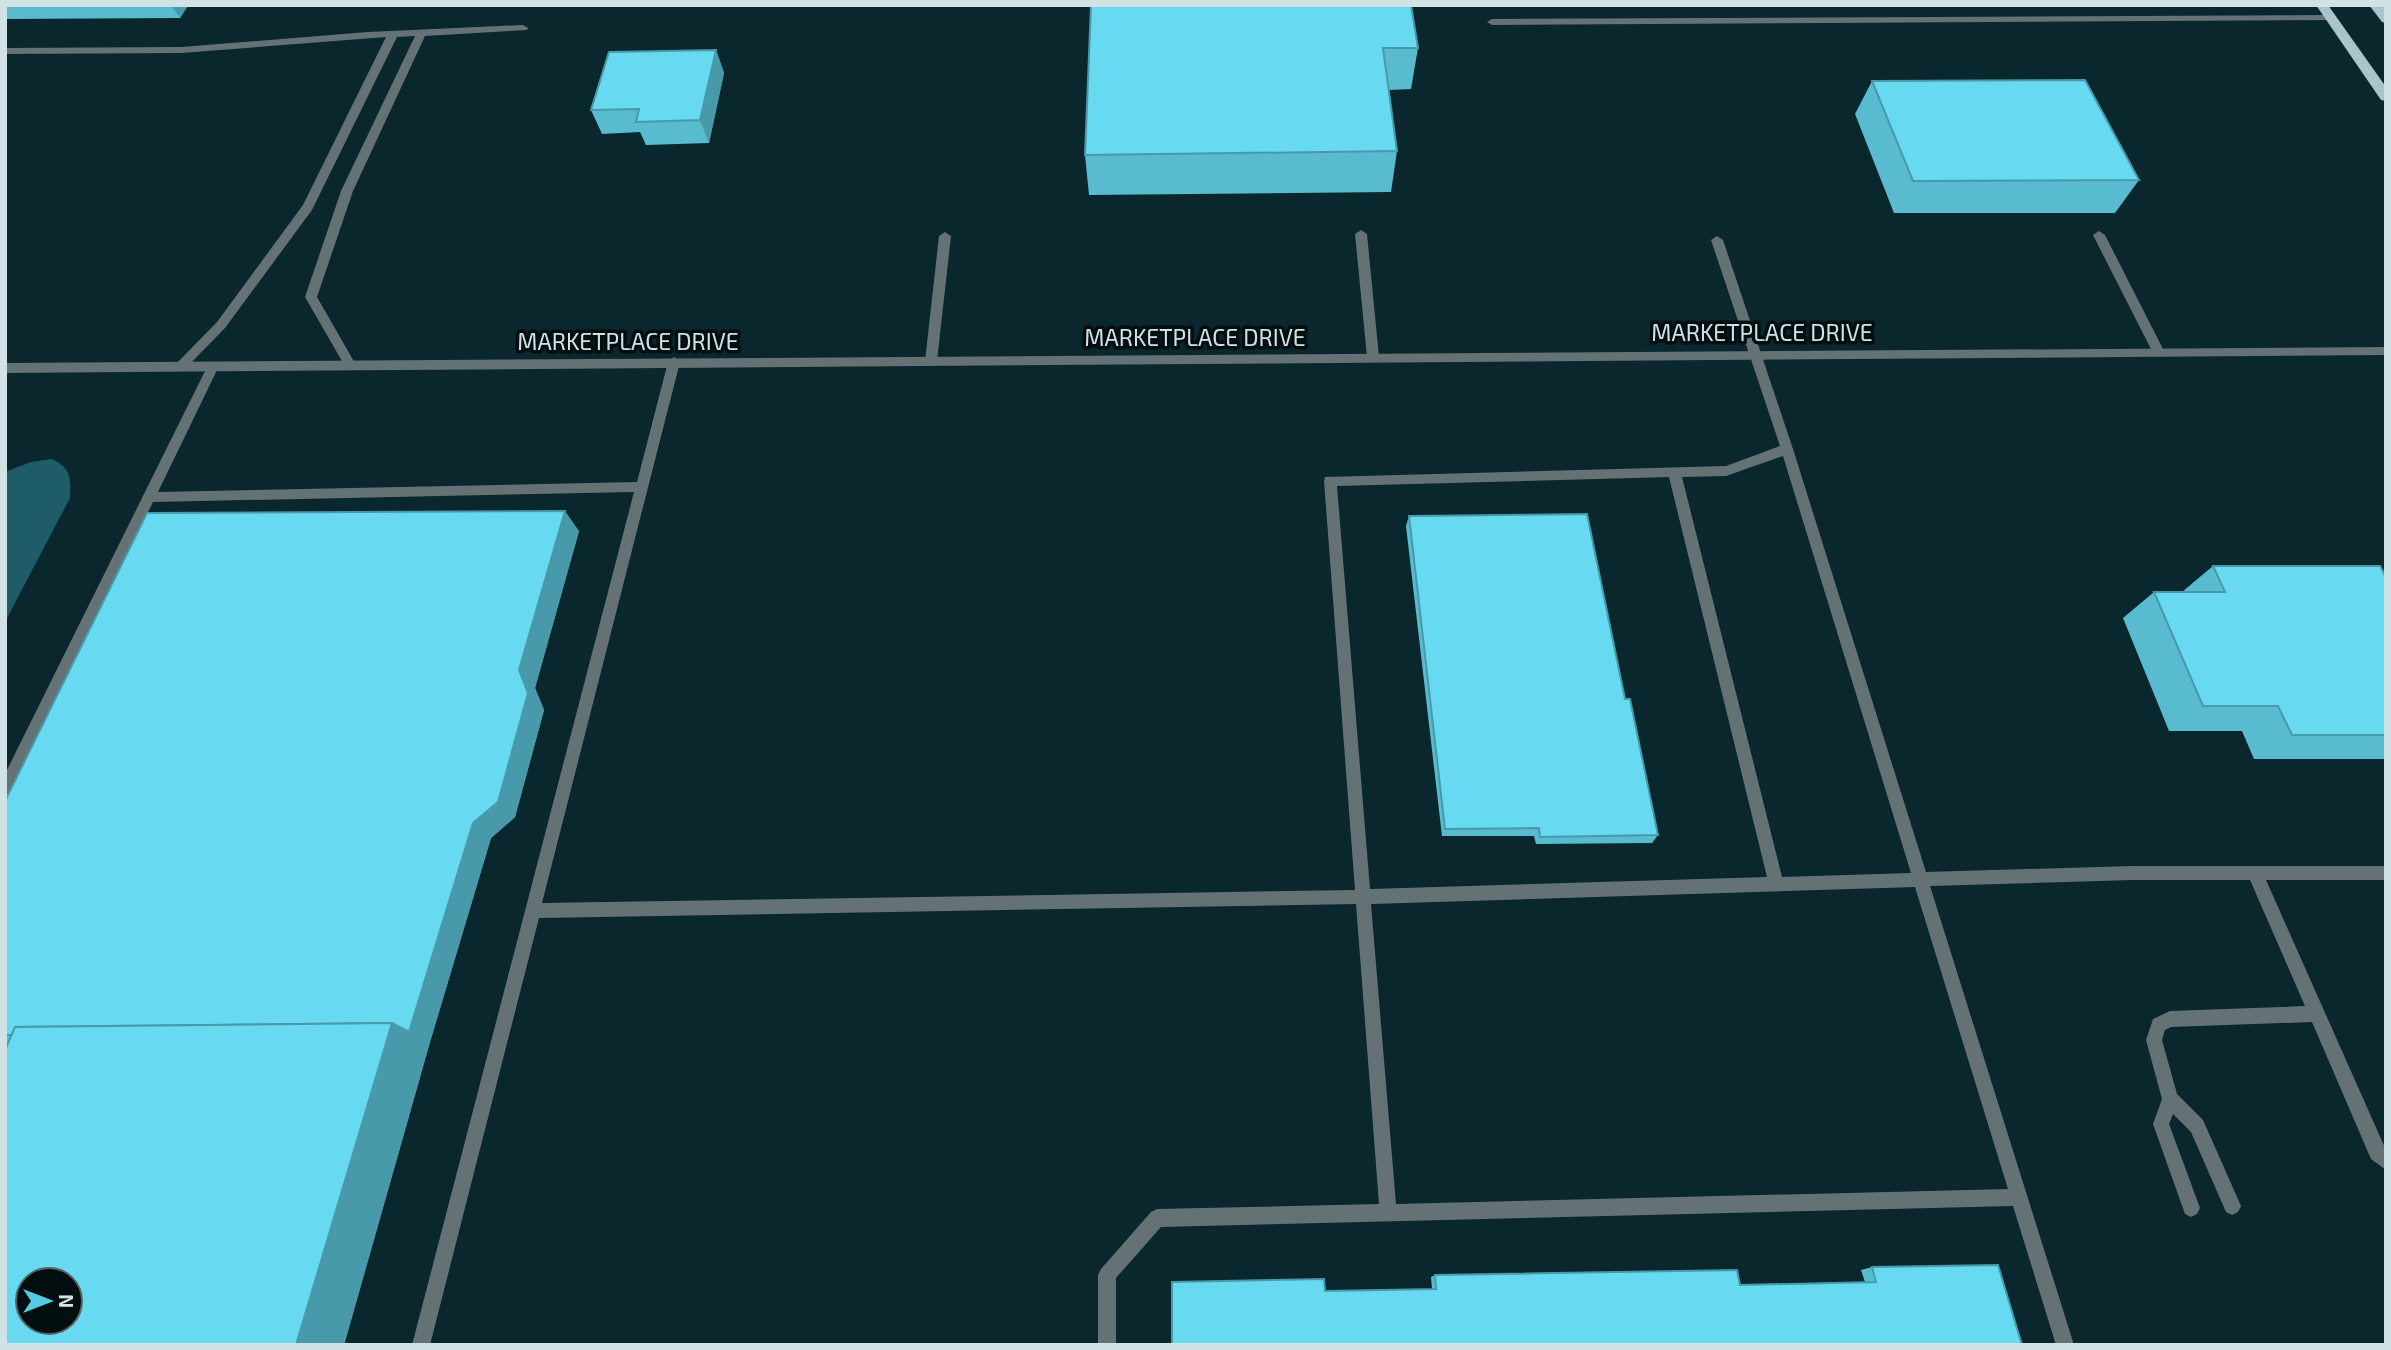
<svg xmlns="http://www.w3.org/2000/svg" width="2391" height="1350" font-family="'Exo 2',sans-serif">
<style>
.water{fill:#1e5d68}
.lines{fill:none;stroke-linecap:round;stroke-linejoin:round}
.service{fill:#657275;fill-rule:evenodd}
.tertiary{fill:#657275;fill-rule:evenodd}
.primary{fill:#a9c4ca;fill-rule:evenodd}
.wall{fill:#59bbcf}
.shaded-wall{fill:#4899a9}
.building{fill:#67daf1;stroke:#4899a9;stroke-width:2;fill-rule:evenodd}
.labels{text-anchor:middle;stroke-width:7;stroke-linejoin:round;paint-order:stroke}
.street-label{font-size:23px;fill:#d1e2e5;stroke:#030e10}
</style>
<rect width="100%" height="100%" fill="#09272c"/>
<!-- water -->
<path class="water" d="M52,459C71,468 71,478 70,498L5,622V472L31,462Z"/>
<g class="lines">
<!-- service -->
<g class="service">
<polygon points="2330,15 2334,16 2334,20 1492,25 1487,22 1492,19"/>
<polygon points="523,25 528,28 527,30 425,36 353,191 317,297 356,365 350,370 346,368 305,297 341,191 415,36 397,37 312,210 225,328 185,369 177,369 175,366 177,363 217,322 303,205 386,37 181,53 5,54 5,48 181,47 368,32"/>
<polygon points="1361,230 1367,234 1379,357 1373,361 1367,357 1355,234"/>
<polygon points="2099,231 2105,235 2164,351 2162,354 2158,355 2152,351 2093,235"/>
<polygon points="945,232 951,236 937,361 931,365 925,361 939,236"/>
<path d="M1717,236L1723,240L1793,449L1926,872L2132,866H2386V880H2266L2386,1150V1170L2371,1159L2312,1022L2171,1027L2165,1030L2162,1040L2177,1094L2203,1120L2241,1206L2238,1212L2232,1215L2226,1212L2191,1132L2173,1114L2169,1124L2200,1208L2197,1214L2191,1217L2185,1214L2153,1124L2162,1099L2146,1040L2153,1019L2170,1011L2305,1006L2250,880H2132L1930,886L2074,1345H2056L2013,1206L1161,1227L1116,1278V1345H1098V1275L1101,1269L1151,1212L1157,1209L1379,1204L1356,904L539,918L430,1345H412L634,492L153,502L10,795L5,797V774L209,363H217L219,366L158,492L637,482L668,362L674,357L680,362L542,903L1355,890L1324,481L1325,477L1726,466L1780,446L1711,240ZM1783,456L1911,873L1782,877L1682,477L1726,476ZM1669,477L1767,877L1370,889L1337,486ZM1915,887L2008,1189L1396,1204L1371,904Z"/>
</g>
<!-- tertiary -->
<polygon class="tertiary" points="2386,347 2386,355 5,373 5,363"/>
<!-- primary -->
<g class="primary">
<polygon points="2316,5 2328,5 2386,87 2386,101 2381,100"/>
<polygon points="2369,5 2382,5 2386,10 2386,23 2382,22"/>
</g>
</g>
<!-- wall -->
<g class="wall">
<polygon points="5,5 256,5 255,7 187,7 180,18 5,19"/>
<polygon points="1091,5 1418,48 1411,89 1389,90 1397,151 1391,192 1089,195 1085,155"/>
<polygon points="716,50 724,73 709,143 646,145 640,132 602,134 591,110"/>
<polygon points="1872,81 2139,180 2115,213 1894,213 1855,114"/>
<polygon points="1409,516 1625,699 1658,835 1652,843 1536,844 1534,836 1442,836 1406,526"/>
<polygon points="579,531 535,688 544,710 515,817 491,838 430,1042 344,1345 5,1345 8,1044 5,1044 5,801"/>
<polygon points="2213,566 2386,577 2386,759 2254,759 2242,731 2169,731 2123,618 2154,592 2182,592"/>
<polygon points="1872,1267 2022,1345 1325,1291 1432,1289 1431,1277 1435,1275 1740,1285 1865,1282 1861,1270"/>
</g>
<!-- shaded-wall -->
<g class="shaded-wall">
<polygon points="171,5 186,5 187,7 180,18"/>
<polygon points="716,50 724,73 709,143 700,120"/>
<polygon points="565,511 579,531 535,688 544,710 515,817 491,838 430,1042 409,1032 519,670"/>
<polygon points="392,1023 430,1042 344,1345 296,1345"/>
</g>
<!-- building -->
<g class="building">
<polygon points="1091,5 1411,5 1418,48 1383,48 1397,151 1085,155"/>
<polygon points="716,50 700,120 636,122 639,109 591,110 609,52"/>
<polygon points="2085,80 2139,180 1913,181 1872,81"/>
<polygon points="565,511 519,670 528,693 498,802 473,823 409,1032 392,1023 15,1027 12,1035 5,1035 5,801 147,513"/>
<polygon points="1587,514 1625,699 1630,699 1658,835 1540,837 1539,828 1445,829 1409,516"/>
<polygon points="2213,566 2380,566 2386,577 2386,735 2292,735 2278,706 2203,706 2154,592 2225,592"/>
<path d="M392,1023L296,1345H5V1050L15,1027ZM28,1280H70V1322H28Z"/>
<polygon points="1998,1265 2022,1345 1172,1345 1172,1282 1324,1279 1325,1291 1436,1289 1435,1275 1737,1270 1740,1285 1876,1282 1872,1267"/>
</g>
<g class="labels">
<!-- street labels -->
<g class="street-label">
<text x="1762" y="341">MARKETPLACE DRIVE</text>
<text x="1195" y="346">MARKETPLACE DRIVE</text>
<text x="628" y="350">MARKETPLACE DRIVE</text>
</g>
</g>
<!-- border -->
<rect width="2391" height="1350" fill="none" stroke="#d1e2e5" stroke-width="14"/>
<!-- north arrow -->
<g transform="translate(49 1301) rotate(90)"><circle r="33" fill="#030e10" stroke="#556365" stroke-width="2"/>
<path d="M0-5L12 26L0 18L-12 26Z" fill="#55cae0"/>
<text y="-10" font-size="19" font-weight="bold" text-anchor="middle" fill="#d1e2e5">N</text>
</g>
</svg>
